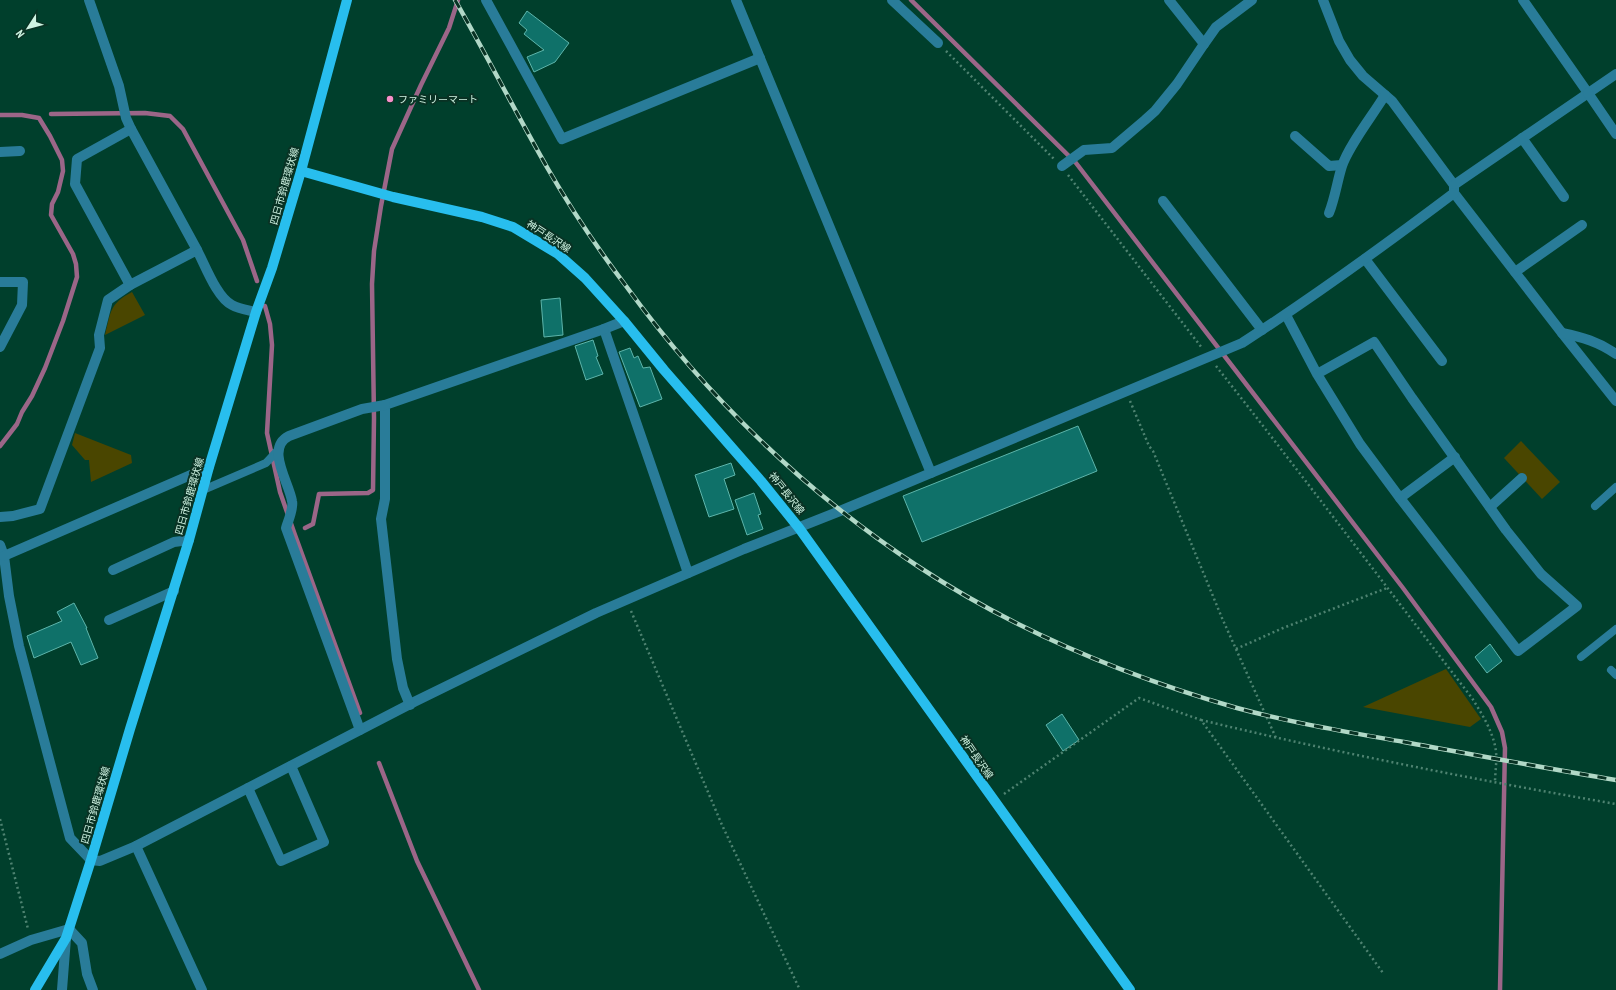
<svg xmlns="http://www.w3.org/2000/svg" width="1616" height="990" font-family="'PT Sans Narrow','Noto Sans JP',sans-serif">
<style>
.green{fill:#4a4600}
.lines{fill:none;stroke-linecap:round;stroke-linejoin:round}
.stream{stroke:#9b6688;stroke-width:4.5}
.building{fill:#0f7169;stroke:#5db5ab}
.path{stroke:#4e8371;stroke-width:2.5;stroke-dasharray:2 3;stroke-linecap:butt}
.service{stroke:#297c99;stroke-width:8}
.minor{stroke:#297c99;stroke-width:10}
.tertiary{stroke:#297c99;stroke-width:10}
.primary{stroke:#28beee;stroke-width:10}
.rail-casing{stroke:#b1d8c7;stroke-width:4.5}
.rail{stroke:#093224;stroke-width:3;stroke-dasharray:9;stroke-linecap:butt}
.poi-dot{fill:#f890ca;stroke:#093224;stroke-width:1.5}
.labels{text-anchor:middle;stroke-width:4;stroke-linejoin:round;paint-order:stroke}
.poi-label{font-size:10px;fill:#cff3e2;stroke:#093224;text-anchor:start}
.street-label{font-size:10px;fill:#cff3e2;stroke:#093224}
</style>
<rect width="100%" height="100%" fill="#003f2c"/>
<!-- green -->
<g class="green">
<path d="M132,292L145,315L105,335C111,312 109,304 132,292Z"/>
<polygon points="75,433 131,455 132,463 91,482 89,460 85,460 72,445"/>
<polygon points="1521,441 1560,482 1542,499 1504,458"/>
<polygon points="1446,669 1481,719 1470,727 1363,707"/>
</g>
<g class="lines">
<!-- stream -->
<g class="stream">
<polyline points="911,0 1076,163 1403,588 1491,707 1502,732 1505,748 1500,990"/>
<polyline points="51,114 145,113 170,116 183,129 243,240 257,281"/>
<polyline points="0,115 22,115 39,118 50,136 62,160 63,171 58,192 52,204 51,215 73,254 76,264 77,277 63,321 45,368 32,396 22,412 17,424 0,446"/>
<polyline points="265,306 270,324 272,345 267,433 280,492 295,535 360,713"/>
<polyline points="305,528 313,524 319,494 368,493 373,490 374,418 372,284 374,251 381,206 392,149 421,85 449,28 458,0"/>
<polyline points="379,763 417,861 479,990"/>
</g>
</g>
<!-- building -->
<g class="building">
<polygon points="527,11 569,43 555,62 534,72 527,57 544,50 524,34 527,30 519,23"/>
<polygon points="560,298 563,335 544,337 541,300"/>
<polygon points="593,340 598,356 596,357 603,374 586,380 575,346"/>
<polygon points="630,348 634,358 638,356 643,368 650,367 662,399 640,407 619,352"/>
<polygon points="1078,426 1097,471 922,542 903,496"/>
<polygon points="731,463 735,475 724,479 734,509 709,517 695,475"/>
<polygon points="754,493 761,514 758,515 763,529 747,535 735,500"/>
<polygon points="74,603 87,628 86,628 98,658 81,665 71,642 34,658 27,636 62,621 57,612"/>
<polygon points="1490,644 1502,661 1487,673 1475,657"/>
<polygon points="1062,714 1079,740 1063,751 1046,725"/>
</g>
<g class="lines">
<!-- path -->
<g class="path">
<polyline points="946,51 1054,159"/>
<polyline points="1068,175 1202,348"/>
<path d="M1216,366C1303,476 1387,588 1472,698C1482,714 1494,733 1496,752C1497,762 1495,773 1495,783"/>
<polyline points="1130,401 1149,446 1153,451 1222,618 1276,738"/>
<polyline points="631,611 722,825 800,990"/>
<polyline points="1236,649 1283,628 1387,588"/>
<path d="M1201,720C1338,753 1477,780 1616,804"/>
<polyline points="1004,794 1139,698 1201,720 1383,973"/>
<polyline points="0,819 28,929"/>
</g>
<!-- service -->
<g class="service">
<polyline points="203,490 266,463 279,449"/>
<polyline points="1595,506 1616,487"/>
<polyline points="1581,657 1616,629"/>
<polyline points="1611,670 1616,675"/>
</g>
<!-- minor -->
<g class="minor">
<polyline points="89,0 119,86 126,118 131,129"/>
<polyline points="486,0 562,139 760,58"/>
<polyline points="736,0 931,473"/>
<polyline points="892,0 938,43"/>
<polyline points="1169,0 1204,44 1216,27 1252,0"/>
<polyline points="1323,0 1339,41 1350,60 1363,76 1392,101 1454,185 1454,193 1562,333 1616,401"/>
<polyline points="1523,0 1588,93"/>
<polyline points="1295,136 1329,166 1342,165"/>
<polyline points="1522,138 1564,197"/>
<polyline points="0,152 20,151"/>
<polyline points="1062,166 1084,150 1112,148 1145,120 1155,111 1177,84 1204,44"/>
<polyline points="1454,185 1616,74"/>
<polyline points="1163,201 1262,330"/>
<path d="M1329,213C1335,198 1337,182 1342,166C1349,145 1373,115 1385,95"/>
<polyline points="1365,259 1442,361"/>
<polyline points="1515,272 1582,225"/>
<polyline points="0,282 23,282 22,305 0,347"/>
<polyline points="130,285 75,184 77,159 131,129 197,250"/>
<polyline points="1286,315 1317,374 1360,444 1400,498 1518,651 1577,606 1541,574 1506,530 1412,398 1374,342 1317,374"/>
<polyline points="624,321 604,329 688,573"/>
<path d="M1562,333C1582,337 1599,342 1616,354"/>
<polyline points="1400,498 1455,457"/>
<polyline points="1490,507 1522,478"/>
<path d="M0,517L13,516L40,509L100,348L99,335L108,300L130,285L197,250C205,265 217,298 232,305C239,309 248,310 256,312"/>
<path d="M0,545L4,556L9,596L19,646L70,838L91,860L100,861L136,846L414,702L596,613L744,549L840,511L1242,343C1315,296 1385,245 1454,193"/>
<polyline points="4,556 209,467"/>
<polyline points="113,570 174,542 189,540"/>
<polyline points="109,620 174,591"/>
<polyline points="410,705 403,688 397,659 381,519 385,499 385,405 604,329"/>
<path d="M360,730L286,528C288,521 294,508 292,501C289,482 265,448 289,436L362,409L385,405"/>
<polyline points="248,788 281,861 324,842 291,766"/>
<polyline points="136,846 202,990"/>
<polyline points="0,954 31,940 69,929 82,943 87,974 93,990"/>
<polyline points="62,990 66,938"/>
</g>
<!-- tertiary -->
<polyline class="tertiary" points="1588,93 1616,134"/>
<!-- primary -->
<g class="primary">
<polyline points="301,171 393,197 482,217 513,227 558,254 585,278 624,321 664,370 761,481 799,528 1130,990"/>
<polyline points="35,990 66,938 91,860 130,729 189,540 209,467 256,312 272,268 301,171 347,0"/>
</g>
<defs>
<path id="rail" d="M455,0C487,56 516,113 548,169C571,209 598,249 626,286C706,396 806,493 919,567C1016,631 1126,676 1237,708C1292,723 1348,732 1404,742C1475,755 1545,768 1616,780"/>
</defs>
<!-- rail casing -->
<use href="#rail" class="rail-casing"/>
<!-- rail -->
<use href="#rail" class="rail"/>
</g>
<!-- markers -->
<circle class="poi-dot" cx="390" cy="99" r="4"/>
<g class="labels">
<!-- poi labels -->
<g class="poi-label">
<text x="398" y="103">ファミリーマート</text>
</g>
<!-- street labels -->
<g class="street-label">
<text transform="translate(284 186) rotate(-74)" y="4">四日市鈴鹿環状線</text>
<text transform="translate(549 236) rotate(33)" y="4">神戸長沢線</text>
<text transform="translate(787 493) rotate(51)" y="4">神戸長沢線</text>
<text transform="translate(189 496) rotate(-74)" y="4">四日市鈴鹿環状線</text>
<text transform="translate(977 757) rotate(55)" y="4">神戸長沢線</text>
<text transform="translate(95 805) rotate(-74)" y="4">四日市鈴鹿環状線</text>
</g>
</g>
<!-- north arrow -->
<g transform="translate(28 28) rotate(234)" stroke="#093224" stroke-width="3" paint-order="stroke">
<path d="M0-3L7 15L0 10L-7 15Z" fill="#cff3e2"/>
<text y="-6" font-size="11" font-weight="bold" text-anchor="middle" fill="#cff3e2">N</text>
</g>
</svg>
